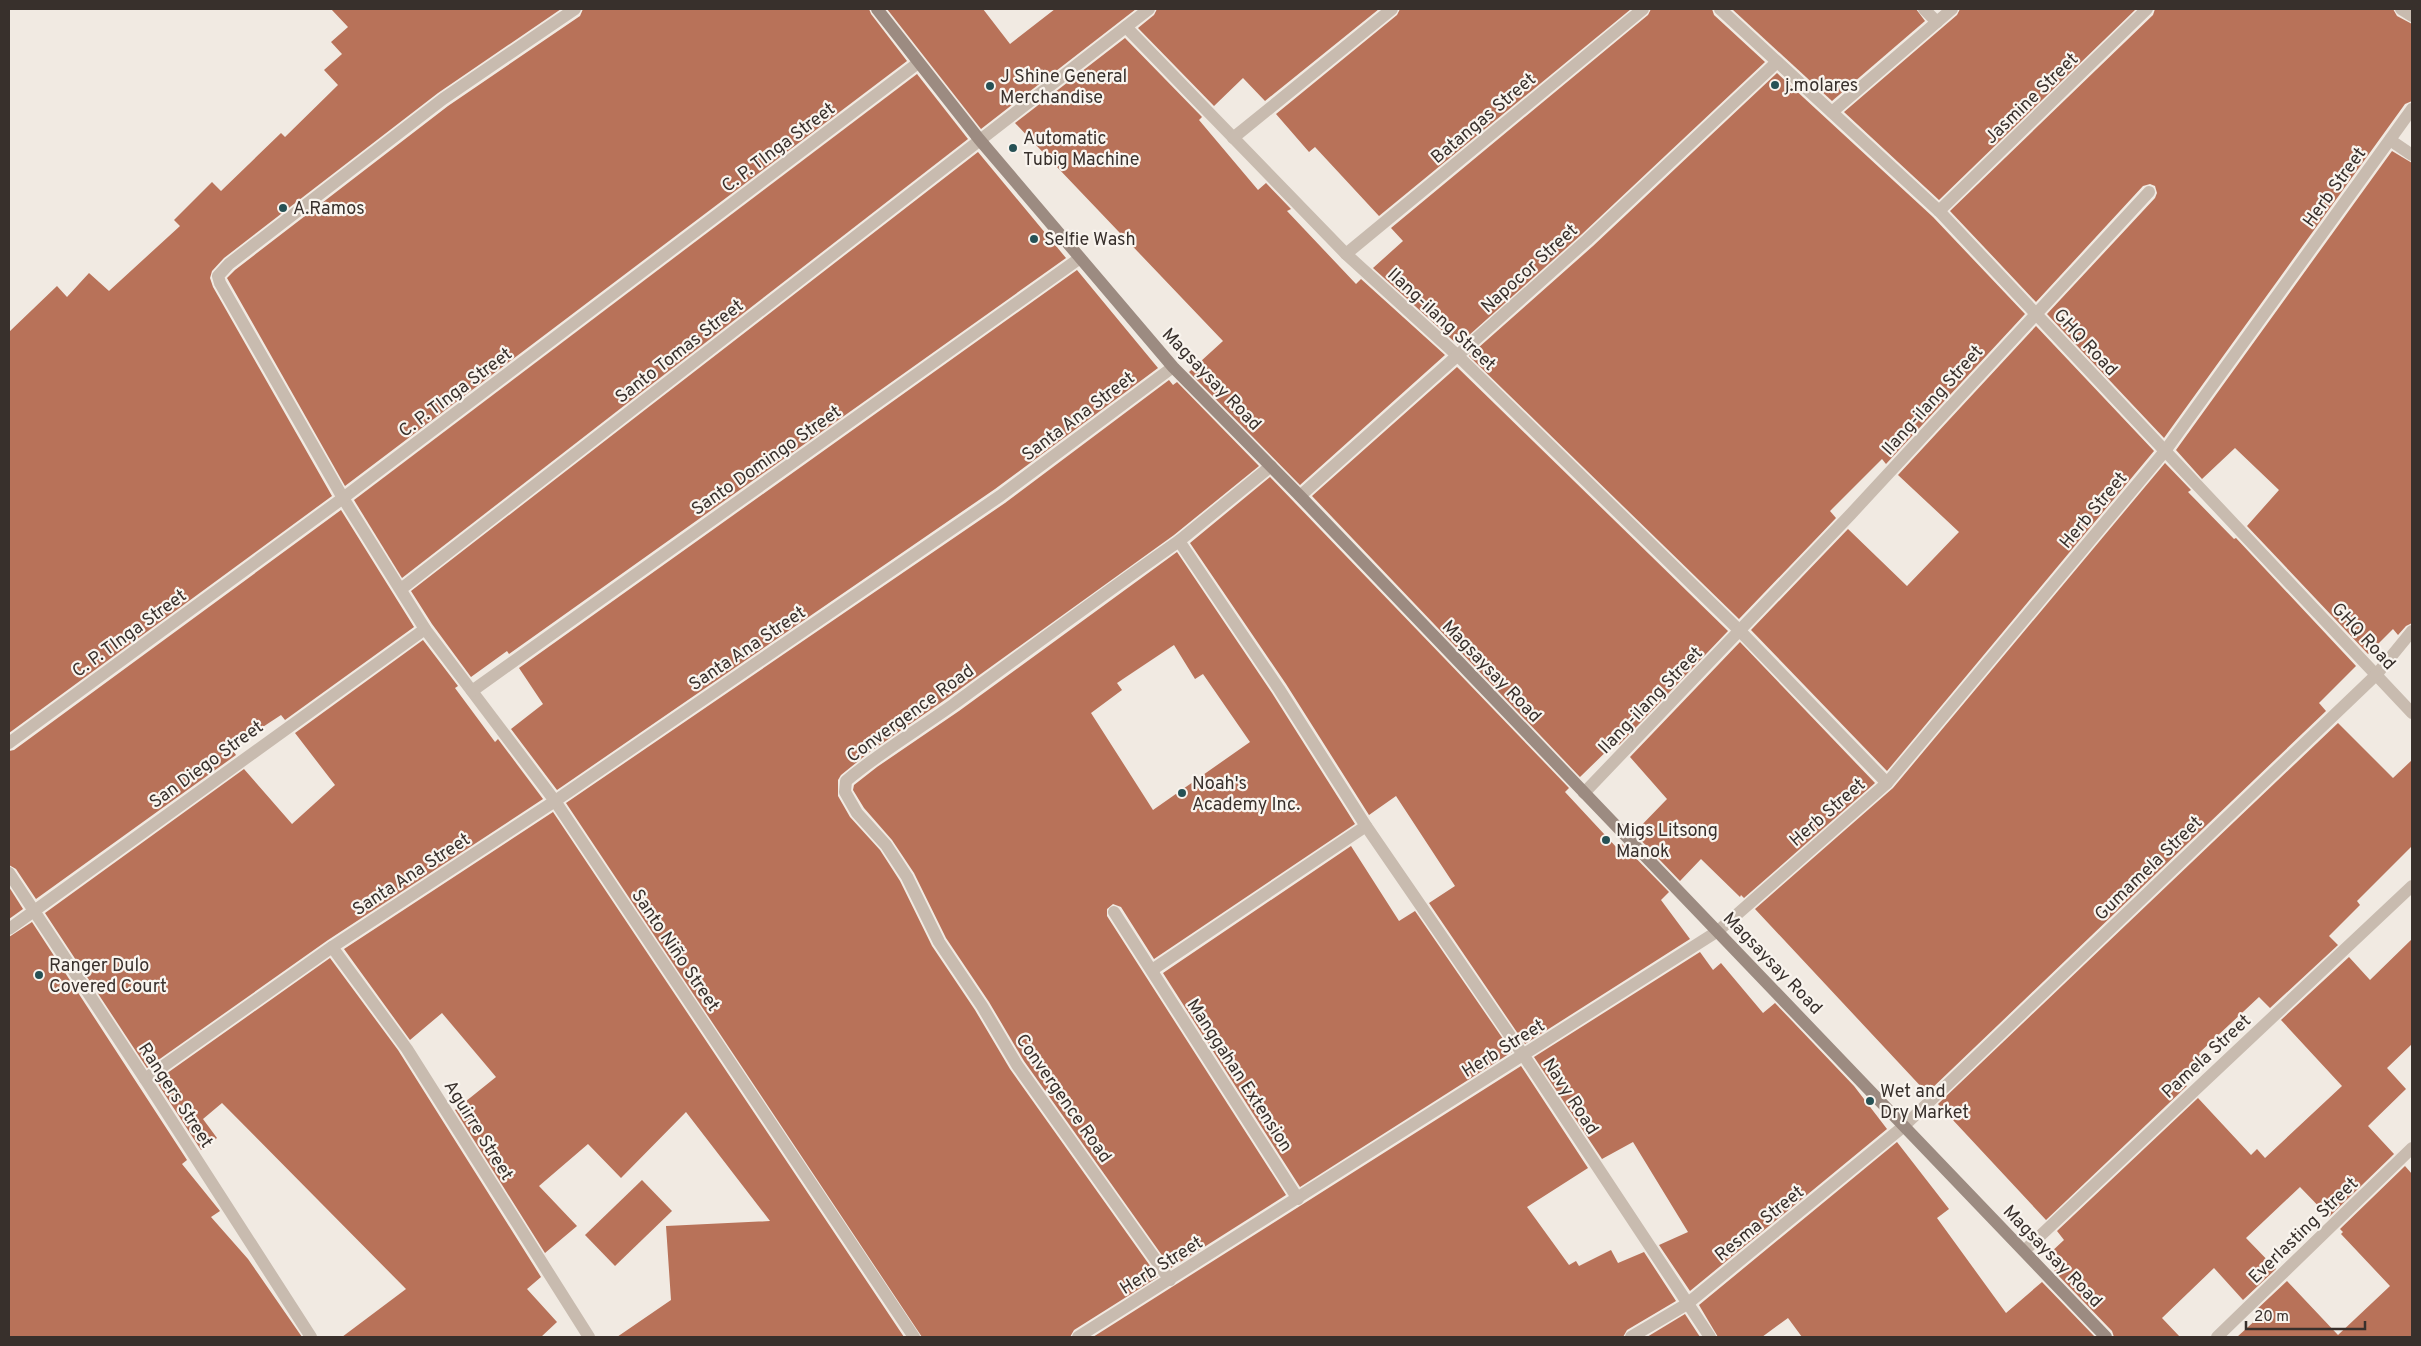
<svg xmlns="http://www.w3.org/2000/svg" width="2421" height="1346" font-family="Overpass,sans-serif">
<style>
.building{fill:#b87259;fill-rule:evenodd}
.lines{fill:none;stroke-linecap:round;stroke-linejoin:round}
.lane{stroke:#c8bbaf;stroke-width:12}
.street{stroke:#c8bbaf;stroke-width:12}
.secondary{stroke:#9c8b81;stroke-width:12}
.poi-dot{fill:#265155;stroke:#f9f4ee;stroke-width:2}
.labels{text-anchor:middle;stroke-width:4.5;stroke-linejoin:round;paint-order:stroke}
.poi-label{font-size:18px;fill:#38302c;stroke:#f9f4ee;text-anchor:start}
.street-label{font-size:18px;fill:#38302c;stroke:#f9f4ee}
</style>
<rect width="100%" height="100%" fill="#f1eae2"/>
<!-- building -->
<g class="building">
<polygon points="331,9 561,9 438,93 224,258 212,271 210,278 213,287 332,496 9,733 9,332 57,286 67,297 89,273 109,291 180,226 174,220 212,182 221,191 281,133 285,137 338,85 324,70 342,54 331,42 348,27"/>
<polygon points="583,9 869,9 871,14 907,61 345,486 227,278 235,270 448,106 580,16"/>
<polygon points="887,9 983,9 1010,44 1055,9 1136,9 981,129"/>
<polygon points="1157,9 1379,9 1265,101 1243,78 1214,106 1138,28 1154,15"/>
<polygon points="1400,9 1631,9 1379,216 1315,147 1309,152 1276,114 1397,15"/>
<polygon points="1651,9 1712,9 1714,15 1765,62 1582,234 1458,345 1373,268 1403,241 1391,228 1648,15"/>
<polygon points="1732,9 1916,9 1925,21 1832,101"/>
<polygon points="1960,9 2136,9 1939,200 1844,112 1957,15"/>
<polygon points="2155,9 2393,9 2397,16 2412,24 2412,101 2405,104 2164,438 2047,314 2155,198 2157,193 2155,186 2150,184 2143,186 2036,302 1950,211 2153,15"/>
<polygon points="1125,38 1202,117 1199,120 1258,190 1266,183 1291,209 1287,211 1356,284 1361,279 1445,355 1300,485 1189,372 1223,341 1015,123"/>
<polygon points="1777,73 1933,217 2025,314 1886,464 1882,459 1830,511 1836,518 1739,619 1469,356 1593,246"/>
<polygon points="917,74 968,139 402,578 354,500"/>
<polygon points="2392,151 2412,163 2412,623 2406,626 2398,635 2393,629 2368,654 2247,526 2279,490 2235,448 2202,479 2176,450"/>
<polygon points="978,152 1066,258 509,654 507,651 471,677 432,624 411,591"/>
<polygon points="1077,270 1158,368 995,489 557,790 511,729 543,704 519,668"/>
<polygon points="2036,326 2154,451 1887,771 1751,630 1848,529 1907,586 1959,532 1898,475"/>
<polygon points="1457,367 1728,631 1619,745 1616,742 1580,777 1312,496"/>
<polygon points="1169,380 1173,385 1177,382 1259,466 1174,535 949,697 867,754 841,775 838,780 838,796 850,817 880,850 900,881 932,946 975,1010 1010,1069 1158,1277 1074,1330 1070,1337 922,1337 566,803 1005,503"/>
<polygon points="2165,463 2191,490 2188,492 2234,539 2236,538 2356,666 2319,703 2326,711 1927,1093 1755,909 1893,788"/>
<polygon points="1270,477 1569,788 1565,792 1618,849 1622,844 1669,892 1661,900 1690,939 1525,1044 1429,903 1455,886 1396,796 1369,815 1286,684 1190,543"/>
<polygon points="341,510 414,627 285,720 281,715 231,748 236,755 36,899 16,869 9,865 9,751 14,750"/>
<path d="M1177,552L1272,693L1355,824L1154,959L1121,907L1113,904L1107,909V916L1286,1195L1171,1268L1024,1061L989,1002L946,938L914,873L892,840L864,808L853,790L854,785L877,767L959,711ZM1174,645L1195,679L1203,674L1250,742L1153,810L1091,713L1122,690L1117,683Z"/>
<polygon points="423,640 458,686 455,688 495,742 498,739 543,799 328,940 147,1068 45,913 244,769 292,824 335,785 295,733"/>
<polygon points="1740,642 1875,783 1744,898 1741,895 1740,897 1701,859 1680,881 1634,833 1667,799 1630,757"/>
<polygon points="2338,723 2393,778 2412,760 2412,846 2357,901 2360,905 2329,936 2338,945 2270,1008 2259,997 2199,1053 2203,1059 2180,1079 2187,1086 2046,1220 1938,1104"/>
<polygon points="553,812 904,1337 617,1337 671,1300 666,1226 770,1221 686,1112 621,1178 588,1144 539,1186 577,1226 545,1253 455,1110 496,1077 442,1013 410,1040 344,949"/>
<polygon points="1351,846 1399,921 1415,911 1512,1052 1300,1187 1163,973"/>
<polygon points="9,887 23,909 9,919"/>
<polygon points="32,922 187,1160 182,1164 220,1211 211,1217 248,1259 302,1337 9,1337 9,937"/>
<polygon points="2412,939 2412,1044 2387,1068 2406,1089 2368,1126 2394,1154 2329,1217 2300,1187 2246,1238 2276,1269 2243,1300 2214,1268 2162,1318 2180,1337 2114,1337 2112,1331 2054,1271 2061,1265 2050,1253 2064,1240 2057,1231 2198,1098 2251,1155 2257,1149 2265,1158 2342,1086 2281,1020 2349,957 2370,980"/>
<polygon points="1700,952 1713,970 1721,963 1763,1013 1775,1003 1854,1086 1887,1129 1690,1291 1659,1245 1688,1232 1633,1142 1602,1159 1534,1057"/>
<polygon points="330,958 398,1050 541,1277 527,1289 557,1322 541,1337 342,1337 406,1289 222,1103 203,1119 217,1138 201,1150 156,1081"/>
<polygon points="1521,1066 1588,1168 1527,1207 1569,1265 1576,1261 1579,1266 1611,1250 1618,1263 1644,1252 1676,1301 1627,1330 1623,1337 1093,1337"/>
<polygon points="1897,1142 1949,1209 1937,1218 2006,1313 2042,1282 2095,1337 1802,1337 1788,1318 1762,1337 1718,1337 1699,1305"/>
<polygon points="2405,1166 2412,1174 2412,1337 2237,1337 2259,1317 2254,1312 2287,1281 2338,1335 2390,1286 2341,1234 2343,1232 2340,1229"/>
<polygon points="642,1180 672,1211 615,1266 585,1235"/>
<polygon points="1685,1314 1700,1337 1647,1337"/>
</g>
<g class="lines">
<!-- lane -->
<g class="lane">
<polyline points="1179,541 1271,466"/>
<polyline points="145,1079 332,947"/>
</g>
<!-- street -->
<g class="street">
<polyline points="575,9 443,99 229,264 218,276 220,283 343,498 425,629 555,801 914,1337"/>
<polyline points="1720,9 1939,211 2412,713"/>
<polyline points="1924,9 1937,22"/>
<polyline points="2401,9 2412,16"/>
<polyline points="1126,27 1346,254 1458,356 1740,631 1887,783"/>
<polyline points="1832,112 1952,9"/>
<polyline points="1233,138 1392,9"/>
<polyline points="2390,140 2412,155"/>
<polyline points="1939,211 2147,9"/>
<polyline points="1346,254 1643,9"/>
<polyline points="1300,496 1587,240 1777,62"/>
<polyline points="401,589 1149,9"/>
<polyline points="472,691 1080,258"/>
<polyline points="9,743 343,498 918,63"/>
<polyline points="1584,793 1851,514 2149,192"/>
<polyline points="9,873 145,1079 311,1337"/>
<polyline points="1114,912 1298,1199"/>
<polyline points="9,929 425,629"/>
<polyline points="1152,970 1366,826"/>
<polyline points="2024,1251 2412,886"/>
<path d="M1170,1280L1017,1065L982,1006L939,942L907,877L886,845L857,813L845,792L846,781C880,752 918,730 954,704C1029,649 1103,594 1179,541L1279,689L1366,826L1524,1056L1710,1337"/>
<polyline points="589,1337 407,1049 332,947 555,801 1000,496 1173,367"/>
<polyline points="1078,1337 1718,931 1887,783 2165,451 2412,109"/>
<polyline points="1631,1337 1687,1304 1904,1126 2376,675 2412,631"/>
<polyline points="2217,1337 2412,1148"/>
</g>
<!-- secondary -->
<polyline class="secondary" points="877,9 979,139 1173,367 1300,496 2106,1337"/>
</g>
<!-- markers -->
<g class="poi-dot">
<circle cx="1775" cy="85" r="5"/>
<circle cx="990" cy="86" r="5"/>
<circle cx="1013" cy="148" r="5"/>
<circle cx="283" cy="208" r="5"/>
<circle cx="1034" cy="239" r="5"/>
<circle cx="1182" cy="793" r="5"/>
<circle cx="1606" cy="840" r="5"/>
<circle cx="39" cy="975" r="5"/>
<circle cx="1870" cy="1101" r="5"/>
</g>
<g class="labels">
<!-- poi labels -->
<g class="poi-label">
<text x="1000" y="82">J Shine General<tspan x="1000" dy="21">Merchandise</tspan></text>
<text x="1785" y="91">j.molares</text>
<text x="1023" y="144">Automatic<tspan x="1023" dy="21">Tubig Machine</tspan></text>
<text x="293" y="214">A.Ramos</text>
<text x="1044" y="245">Selfie Wash</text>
<text x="1192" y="789">Noah's<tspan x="1192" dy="21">Academy Inc.</tspan></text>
<text x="1616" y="836">Migs Litsong<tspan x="1616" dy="21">Manok</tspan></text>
<text x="49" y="971">Ranger Dulo<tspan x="49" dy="21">Covered Court</tspan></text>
<text x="1880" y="1097">Wet and<tspan x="1880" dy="21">Dry Market</tspan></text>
</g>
<!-- street labels -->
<g class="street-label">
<text transform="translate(2031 98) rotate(-44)" y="6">Jasmine Street</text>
<text transform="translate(1483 118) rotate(-40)" y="6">Batangas Street</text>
<text transform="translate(778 147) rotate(-37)" y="6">C. P. TInga Street</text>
<text transform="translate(2334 187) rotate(-54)" y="6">Herb Street</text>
<text transform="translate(1529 268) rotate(-42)" y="6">Napocor Street</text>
<text transform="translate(1442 319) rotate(43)" y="6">Ilang-ilang Street</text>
<text transform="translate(2086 342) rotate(47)" y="6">GHQ Road</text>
<text transform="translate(679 351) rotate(-38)" y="6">Santo Tomas Street</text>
<text transform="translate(1212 379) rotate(46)" y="6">Magsaysay Road</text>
<text transform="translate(455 392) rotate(-37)" y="6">C. P. TInga Street</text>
<text transform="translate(1932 400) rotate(-48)" y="6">Ilang-ilang Street</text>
<text transform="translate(1078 416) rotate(-37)" y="6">Santa Ana Street</text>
<text transform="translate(766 460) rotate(-35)" y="6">Santo Domingo Street</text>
<text transform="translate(2093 510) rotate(-50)" y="6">Herb Street</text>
<text transform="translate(129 633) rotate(-36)" y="6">C. P. TInga Street</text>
<text transform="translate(2364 636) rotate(47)" y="6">GHQ Road</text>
<text transform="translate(747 648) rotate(-34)" y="6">Santa Ana Street</text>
<text transform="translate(1492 671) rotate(46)" y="6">Magsaysay Road</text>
<text transform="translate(1650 700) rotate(-46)" y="6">Ilang-ilang Street</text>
<text transform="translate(910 713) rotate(-36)" y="6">Convergence Road</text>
<text transform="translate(206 764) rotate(-36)" y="6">San Diego Street</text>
<text transform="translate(1827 812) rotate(-41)" y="6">Herb Street</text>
<text transform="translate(2148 868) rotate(-44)" y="6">Gumamela Street</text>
<text transform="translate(411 874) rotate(-33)" y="6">Santa Ana Street</text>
<text transform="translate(676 950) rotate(56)" y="6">Santo Niño Street</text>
<text transform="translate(1773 963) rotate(46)" y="6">Magsaysay Road</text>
<text transform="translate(1503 1048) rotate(-32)" y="6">Herb Street</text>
<text transform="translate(2206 1056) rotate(-43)" y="6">Pamela Street</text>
<text transform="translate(1240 1075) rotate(57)" y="6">Manggahan Extension</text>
<text transform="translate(176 1095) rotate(57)" y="6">Rangers Street</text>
<text transform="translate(1571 1096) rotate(57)" y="6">Navy Road</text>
<text transform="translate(1064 1098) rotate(55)" y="6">Convergence Road</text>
<text transform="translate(479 1130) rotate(58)" y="6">Aguirre Street</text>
<text transform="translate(1759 1223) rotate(-39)" y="6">Resma Street</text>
<text transform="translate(2303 1230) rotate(-44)" y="6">Everlasting Street</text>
<text transform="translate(2053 1256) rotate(46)" y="6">Magsaysay Road</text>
<text transform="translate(1161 1265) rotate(-32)" y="6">Herb Street</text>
</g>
</g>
<!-- border -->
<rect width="2421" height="1346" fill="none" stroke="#38302c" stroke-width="20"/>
<!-- scale -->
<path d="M2246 1321v8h119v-8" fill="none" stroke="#38302c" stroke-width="2.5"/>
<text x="2254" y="1321" font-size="15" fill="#38302c" stroke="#f9f4ee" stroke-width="4" paint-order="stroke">20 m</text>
</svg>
